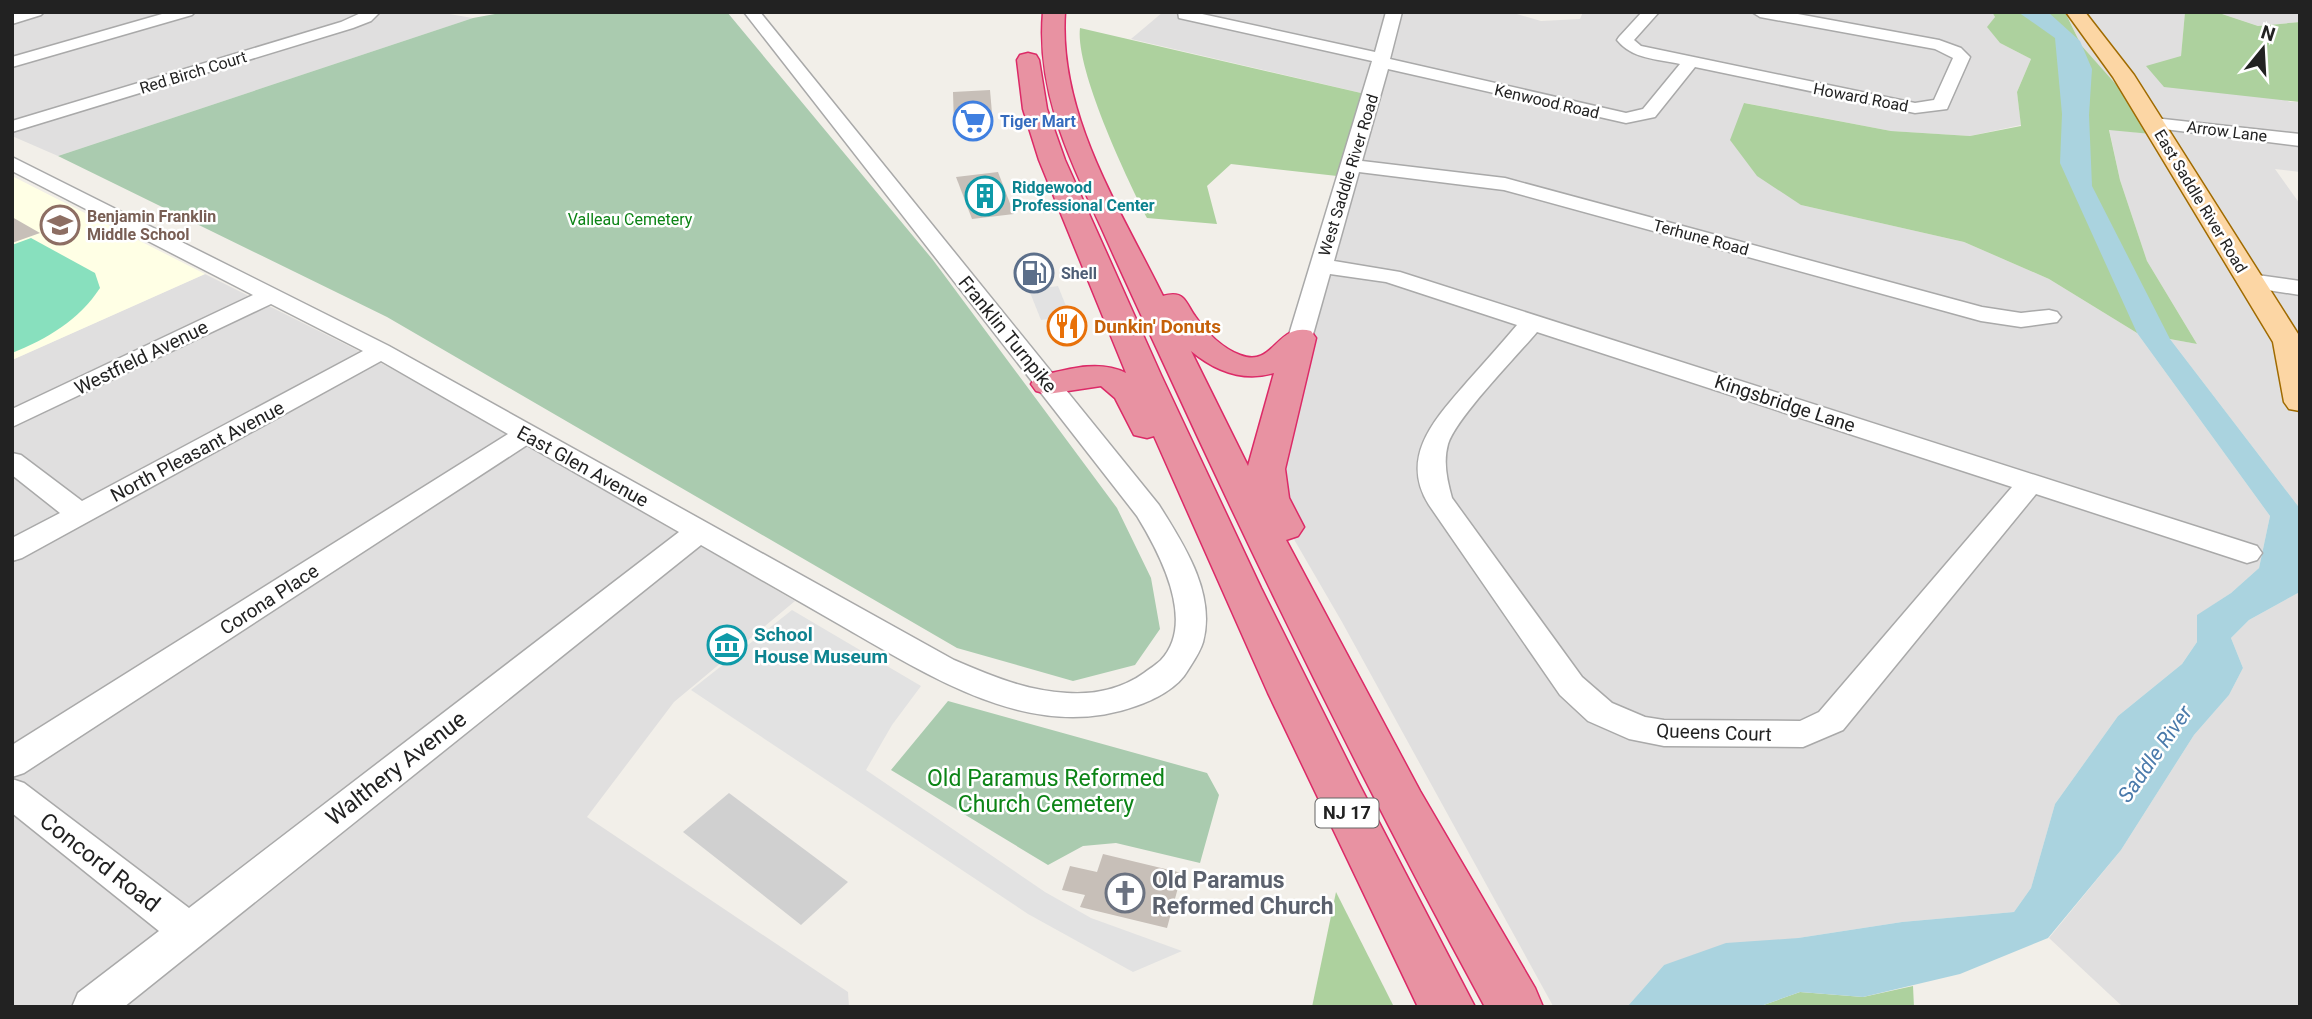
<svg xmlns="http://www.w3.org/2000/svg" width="2312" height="1019" font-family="Roboto,sans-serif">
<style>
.residential{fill:#e0dfdf}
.education{fill:#ffffe5}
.religious{fill:#d0d0d0}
.forest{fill:#add19e}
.cemetery{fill:#aacbaf}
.pitch{fill:#88e0be}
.parking{fill:#e2e2e2}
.water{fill:#aad3df}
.building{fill:#c7bfb8}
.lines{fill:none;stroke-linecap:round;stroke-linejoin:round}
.minor-casing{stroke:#a9a9a9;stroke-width:3}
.major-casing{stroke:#a06b00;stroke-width:3}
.highway-casing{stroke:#dc2a67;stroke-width:3}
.minor{fill:#fff;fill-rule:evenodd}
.major{fill:#fcd6a4;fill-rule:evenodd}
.highway{fill:#e892a2;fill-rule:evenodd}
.labels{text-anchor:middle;stroke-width:5;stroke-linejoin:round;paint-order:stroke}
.far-street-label{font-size:16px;fill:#222;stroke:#fff}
.far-shop-label{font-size:16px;font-weight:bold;fill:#366cbe;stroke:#fff;text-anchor:start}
.far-culture-label{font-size:16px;font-weight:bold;fill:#0d838f;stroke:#fff;text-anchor:start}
.far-education-label{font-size:16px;font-weight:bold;fill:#785e54;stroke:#fff;text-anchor:start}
.far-park-label{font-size:16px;fill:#0c8416;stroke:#fff}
.far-service-label{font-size:16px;font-weight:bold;fill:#4e5e75;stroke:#fff;text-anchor:start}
.shield{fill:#fff;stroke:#646464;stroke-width:2}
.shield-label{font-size:18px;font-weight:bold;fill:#222}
.food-label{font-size:19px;font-weight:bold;fill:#c56008;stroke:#fff;text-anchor:start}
.street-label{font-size:19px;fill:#222;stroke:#fff}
.culture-label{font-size:19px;font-weight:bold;fill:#0d838f;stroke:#fff;text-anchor:start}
.water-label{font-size:21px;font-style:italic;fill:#4a7aab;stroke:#fff}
.near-street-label{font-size:23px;fill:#222;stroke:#fff}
.near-park-label{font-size:23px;fill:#0c8416;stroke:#fff}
.near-worship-label{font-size:23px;font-weight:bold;fill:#5b616d;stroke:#fff;text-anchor:start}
</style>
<rect width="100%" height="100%" fill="#f2efe9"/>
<!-- residential -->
<g class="residential">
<polygon points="12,12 437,12 473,18 58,156 12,136"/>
<polygon points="1163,12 1510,12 1541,21 1580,19 1583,12 1992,12 1995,17 1988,27 2000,43 2031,59 2017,92 2021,125 1970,136 1891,131 1745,103 1801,205 1964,242 2049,279 2137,333 2270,516 2259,568 2231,593 2198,615 2197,642 2182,664 2118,716 2055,804 2031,888 2014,912 1902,922 1798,938 1664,965 1627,1007 1553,1006 1342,622 1270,498 1374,96 1131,39"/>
<polygon points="2065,12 2185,12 2181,57 2290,102 2300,102 2300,172 2275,169 2300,204 2300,517 2298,506 2170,339 2197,344 2147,261 2120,180 2109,129 2150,134 2127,98 2081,45"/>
<polygon points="2216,12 2300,12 2300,22 2258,26"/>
<polygon points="205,274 355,349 451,401 795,601 674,702 587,817 848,992 849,1007 12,1007 12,360"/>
<polygon points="2300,583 2300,1007 2123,1007 2049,938 2121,850 2194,735 2229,695 2243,668 2231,638 2249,620 2298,593"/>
</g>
<!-- education -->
<polygon class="education" points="12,176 205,274 12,360"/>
<!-- religious -->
<polygon class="religious" points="729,793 848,882 801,925 683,832"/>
<!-- forest -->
<g class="forest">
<polygon points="1992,12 2065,12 2081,45 2128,98 2151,134 2109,130 2120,180 2147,261 2197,344 2137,333 2049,279 1964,242 1801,205 1757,176 1730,140 1744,103 1891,131 1970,136 2021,126 2017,92 2031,59 2000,43 1987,27 1995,17"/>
<polygon points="2185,12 2216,12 2258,26 2300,22 2300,102 2164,87 2146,66 2181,56"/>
<path d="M1080,28L1374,96L1346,177L1231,164L1207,186L1217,224L1147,218C1127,179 1075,69 1080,28Z"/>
<polygon points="1336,892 1394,1007 1312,1007"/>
<polygon points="1913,986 1914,1007 1758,1007 1800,992 1863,997"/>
</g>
<!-- cemetery -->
<g class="cemetery">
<polygon points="506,12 727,12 933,260 1117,508 1151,578 1160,629 1135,665 1073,681 957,648 387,317 58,156 473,18"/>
<polygon points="948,701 1207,773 1219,795 1200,863 1116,843 1083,846 1048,865 891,770"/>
</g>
<!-- pitch -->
<path class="pitch" d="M31,238L95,273L100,288C79,320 47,339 12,353V245Z"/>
<!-- parking -->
<g class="parking">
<polygon points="1058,286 1070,316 1041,320 1029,290"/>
<polygon points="792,610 921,686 892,725 866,770 1045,892 1091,918 1182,951 1133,972 1028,914 691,690"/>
</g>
<!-- water -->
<polygon class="water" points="2018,12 2048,12 2080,41 2092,69 2089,115 2092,186 2170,339 2298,506 2298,593 2249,620 2231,638 2243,668 2229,695 2194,735 2121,850 2048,938 1960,974 1863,997 1800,992 1758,1007 1627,1007 1664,965 1726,943 1798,938 1902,922 2014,912 2031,888 2055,804 2118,716 2182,664 2197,642 2197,615 2231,593 2259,568 2270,516 2137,333 2060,163 2062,114 2055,38"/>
<!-- building -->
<g class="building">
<polygon points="990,90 993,125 954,127 953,92"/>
<polygon points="998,172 1014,214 972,219 956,177"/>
<polygon points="12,217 40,233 12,243"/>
<polygon points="1075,315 1082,332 1058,336 1051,319"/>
<polygon points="1103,854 1182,873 1167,928 1080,907 1085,895 1062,890 1070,866 1097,872"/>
</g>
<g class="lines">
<defs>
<g id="minor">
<polygon points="18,12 44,12 41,15 12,24 12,14"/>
<polygon points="169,12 195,12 192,15 12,67 12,57"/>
<polygon points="363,12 380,12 371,21 353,28 12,132 12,121 341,22"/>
<path d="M744,12H760L1159,505C1184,545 1216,593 1203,642C1200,652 1193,662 1188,670C1178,688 1154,700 1136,706C1034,743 935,679 849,630C800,602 750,573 701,545L124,1007H72L78,993L159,931L12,813V779L24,783L189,908L679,532L527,445L24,773L12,777V745L508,434L381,361L22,558L12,561V538L60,513L12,475V453L21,455L82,501L363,351L271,304L12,427V409L253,295L12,171V157L389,346L954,660C991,676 1027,691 1067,693C1094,695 1122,689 1144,673C1149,669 1156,665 1161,660C1197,622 1159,552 1137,516Z"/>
<path d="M1178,12H1193L1375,52L1386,12H1402L1390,59L1626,113L1643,109L1680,64C1657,59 1632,59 1617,40L1619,37L1642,12H1659L1634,40L1641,46L1915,103L1934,100L1953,58L1935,49L1760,17L1752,12H1787L1939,40L1961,48L1970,57L1947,109L1915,113L1695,67L1655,117L1626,123L1388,69L1362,161L1505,178L1982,307L2021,313L2049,310L2057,312L2061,317L2057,322L2021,327L1981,321L1504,190L1359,172L1334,261L1400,272L2257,546L2262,553L2257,560L2247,563L2036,494L1843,730L1803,747L1664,746L1629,739L1588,721L1560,695L1429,505C1398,456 1437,417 1467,382C1484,363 1501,344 1517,325L1386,282L1330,274L1312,338L1308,343H1292L1288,338L1372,61L1179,18ZM1537,332L2012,487L1819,712L1800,721L1664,720L1645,717L1612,703L1582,677L1452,498C1447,480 1443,462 1448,444C1456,418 1517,356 1537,332Z"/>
<polygon points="2154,118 2300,134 2300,146 2148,127 2145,123"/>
<polygon points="2250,274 2300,281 2300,295 2242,286 2239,281 2242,276"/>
</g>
<polygon id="major" points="2066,12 2085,12 2134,75 2300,337 2300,411 2289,409 2284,402 2273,342 2113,77"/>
<g id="highway">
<path d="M1043,12H1065C1058,114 1119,207 1163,296C1170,294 1178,293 1183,298C1188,303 1191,311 1195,316C1206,332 1222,348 1240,355C1274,369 1276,322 1311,331L1316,338L1285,469L1289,498L1304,527L1298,536L1286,540L1420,791L1535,988L1543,1007H1485C1370,796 1263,580 1163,362C1142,317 1121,272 1101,227C1069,157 1036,91 1043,12ZM1191,351C1215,371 1243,382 1274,373L1248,466Z"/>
<path d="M1028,53L1036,55L1039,60L1047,109L1065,160L1161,375L1261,588L1359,784L1475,1007H1418L1268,693L1154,436L1147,438L1134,435L1115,398L1101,386L1048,394L1036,391L1031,384L1036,377C1065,370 1098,359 1126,373L1039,160L1023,109L1017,60L1020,55Z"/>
</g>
</defs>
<!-- minor casing -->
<use href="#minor" class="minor-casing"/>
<!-- major casing -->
<use href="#major" class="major-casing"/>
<!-- highway casing -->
<use href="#highway" class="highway-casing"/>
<!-- minor -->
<use href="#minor" class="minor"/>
<!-- major -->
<use href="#major" class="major"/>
<!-- highway -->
<use href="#highway" class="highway"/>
</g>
<!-- icons -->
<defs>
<symbol id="supermarket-ring" viewBox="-11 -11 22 22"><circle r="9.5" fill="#fff" stroke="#3f7fe0" stroke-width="1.5"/><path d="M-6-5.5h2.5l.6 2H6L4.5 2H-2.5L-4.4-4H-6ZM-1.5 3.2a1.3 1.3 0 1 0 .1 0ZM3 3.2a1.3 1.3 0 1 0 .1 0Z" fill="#3f7fe0"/></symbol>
<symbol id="building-ring" viewBox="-11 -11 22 22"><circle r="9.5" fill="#fff" stroke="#0f9aa8" stroke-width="1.5"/><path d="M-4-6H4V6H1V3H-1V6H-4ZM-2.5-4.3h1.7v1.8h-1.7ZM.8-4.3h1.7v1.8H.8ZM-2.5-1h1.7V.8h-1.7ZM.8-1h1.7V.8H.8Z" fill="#0f9aa8"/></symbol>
<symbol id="school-ring" viewBox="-11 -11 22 22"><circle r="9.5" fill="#fff" stroke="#8d6e63" stroke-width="1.5"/><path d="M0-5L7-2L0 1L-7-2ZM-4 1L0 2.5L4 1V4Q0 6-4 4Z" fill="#8d6e63"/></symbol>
<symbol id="fuel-ring" viewBox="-11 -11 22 22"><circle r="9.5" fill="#fff" stroke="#5c6f8a" stroke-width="1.5"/><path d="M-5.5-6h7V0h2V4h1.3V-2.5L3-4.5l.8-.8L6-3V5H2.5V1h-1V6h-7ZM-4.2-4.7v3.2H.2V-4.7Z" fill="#5c6f8a"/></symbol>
<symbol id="restaurant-ring" viewBox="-11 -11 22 22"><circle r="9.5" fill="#fff" stroke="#e8710a" stroke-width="1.5"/><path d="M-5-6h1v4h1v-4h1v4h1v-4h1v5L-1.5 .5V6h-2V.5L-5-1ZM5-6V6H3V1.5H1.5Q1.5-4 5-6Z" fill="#e8710a"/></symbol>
<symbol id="museum-ring" viewBox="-11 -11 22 22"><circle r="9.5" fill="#fff" stroke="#0f9aa8" stroke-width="1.5"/><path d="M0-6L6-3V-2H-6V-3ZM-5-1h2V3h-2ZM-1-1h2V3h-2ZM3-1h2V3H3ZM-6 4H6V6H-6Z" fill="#0f9aa8"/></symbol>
<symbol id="church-ring" viewBox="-11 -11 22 22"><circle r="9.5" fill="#fff" stroke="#6b7280" stroke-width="1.5"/><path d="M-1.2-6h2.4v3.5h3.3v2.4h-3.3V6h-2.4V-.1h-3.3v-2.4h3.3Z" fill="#6b7280"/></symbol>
</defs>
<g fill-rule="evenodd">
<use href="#supermarket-ring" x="951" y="99" width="44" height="44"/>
<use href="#building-ring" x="963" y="174" width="44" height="44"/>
<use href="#school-ring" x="38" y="203" width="44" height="44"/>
<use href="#fuel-ring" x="1012" y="251" width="44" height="44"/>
<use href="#restaurant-ring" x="1045" y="304" width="44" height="44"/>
<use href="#museum-ring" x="705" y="623" width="44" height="44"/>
<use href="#church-ring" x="1103" y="871" width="44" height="44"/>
</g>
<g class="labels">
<!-- far-street labels -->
<g class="far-street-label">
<text transform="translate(193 72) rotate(-17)" y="6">Red Birch Court</text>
<text transform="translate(1861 97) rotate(11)" y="6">Howard Road</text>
<text transform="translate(1547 101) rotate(13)" y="6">Kenwood Road</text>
<text transform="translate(2227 131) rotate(7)" y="6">Arrow Lane</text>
<text transform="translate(1348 175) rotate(-73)" y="6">West Saddle River Road</text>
<text transform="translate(2201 201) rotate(59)" y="6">East Saddle River Road</text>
<text transform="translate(1701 237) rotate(15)" y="6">Terhune Road</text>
</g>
<!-- far-shop labels -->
<g class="far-shop-label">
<text x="1000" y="127">Tiger Mart</text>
</g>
<!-- far-culture labels -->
<g class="far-culture-label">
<text x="1012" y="193">Ridgewood<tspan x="1012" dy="18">Professional Center</tspan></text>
</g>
<!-- far-education labels -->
<g class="far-education-label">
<text x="87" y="222">Benjamin Franklin<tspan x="87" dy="18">Middle School</tspan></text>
</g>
<!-- far-park labels -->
<g class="far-park-label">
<text x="630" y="225">Valleau Cemetery</text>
</g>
<!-- far-service labels -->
<g class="far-service-label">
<text x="1061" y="279">Shell</text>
</g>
<!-- shield labels -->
<rect class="shield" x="1315.5" y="798.5" width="63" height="29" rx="5"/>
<g class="shield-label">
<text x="1347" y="819">NJ 17</text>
</g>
<!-- food labels -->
<g class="food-label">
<text x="1094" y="333">Dunkin' Donuts</text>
</g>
<!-- street labels -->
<g class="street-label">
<text transform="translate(1008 334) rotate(51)" y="7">Franklin Turnpike</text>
<text transform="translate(141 357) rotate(-26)" y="7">Westfield Avenue</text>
<text transform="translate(1785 403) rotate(18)" y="7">Kingsbridge Lane</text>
<text transform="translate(197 451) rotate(-28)" y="7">North Pleasant Avenue</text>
<text transform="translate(583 466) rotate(29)" y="7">East Glen Avenue</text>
<text transform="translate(269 599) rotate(-33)" y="7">Corona Place</text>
<text transform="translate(1714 732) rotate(2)" y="7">Queens Court</text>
</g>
<!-- culture labels -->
<g class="culture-label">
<text x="754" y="641">School<tspan x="754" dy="22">House Museum</tspan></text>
</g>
<!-- water labels -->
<g class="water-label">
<text transform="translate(2155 754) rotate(-55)" y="7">Saddle River</text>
</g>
<!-- near-street labels -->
<g class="near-street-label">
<text transform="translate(396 768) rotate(-38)" y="8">Walthery Avenue</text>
<text transform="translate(100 862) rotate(38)" y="8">Concord Road</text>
</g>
<!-- near-park labels -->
<g class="near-park-label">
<text x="1046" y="786">Old Paramus Reformed<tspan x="1046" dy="26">Church Cemetery</tspan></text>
</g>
<!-- near-worship labels -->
<g class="near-worship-label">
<text x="1152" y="888">Old Paramus<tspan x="1152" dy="26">Reformed Church</tspan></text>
</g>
</g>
<!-- border -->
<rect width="2312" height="1019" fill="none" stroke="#222222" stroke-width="28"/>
<!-- north arrow -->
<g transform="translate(2263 49) rotate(18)" stroke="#ffffff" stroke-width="5" paint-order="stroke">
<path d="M0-5L12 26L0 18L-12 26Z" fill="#222222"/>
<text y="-10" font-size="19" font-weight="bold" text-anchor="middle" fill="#222222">N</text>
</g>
</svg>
